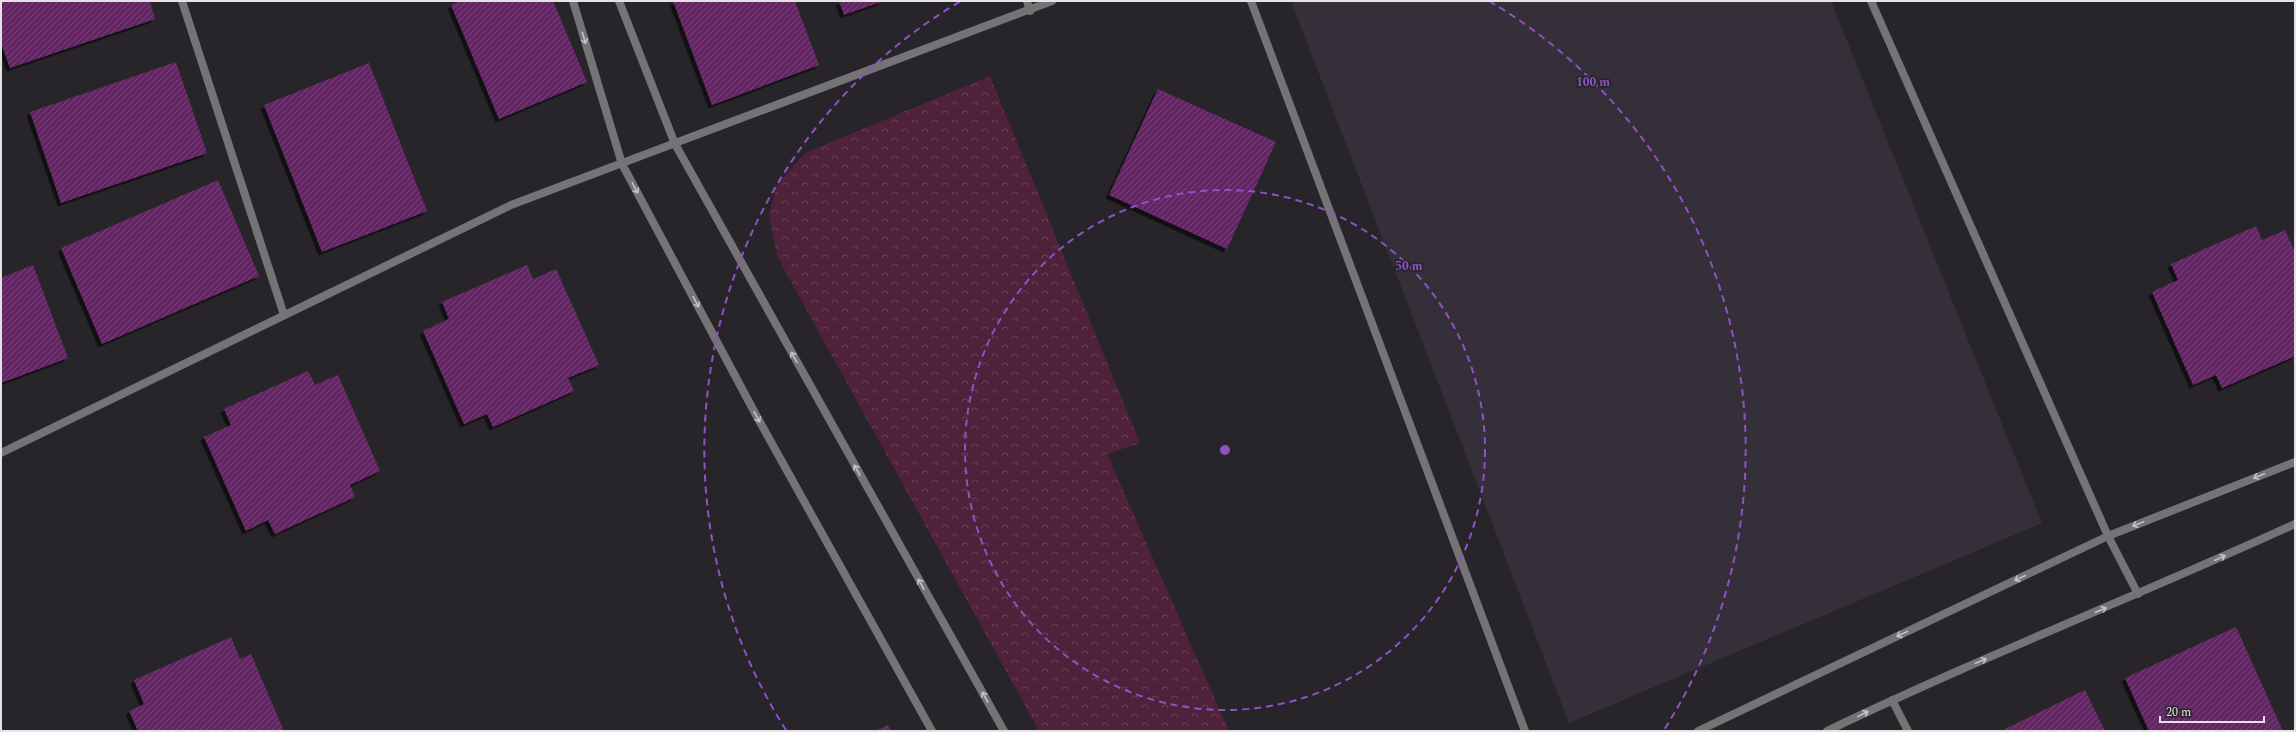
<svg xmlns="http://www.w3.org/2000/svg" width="2296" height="732" font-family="Spectral,serif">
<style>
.built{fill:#342f39}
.park{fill:url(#park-crowns)}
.building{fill:url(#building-hatch);filter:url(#shadow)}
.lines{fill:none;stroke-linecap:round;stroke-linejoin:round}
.minor{stroke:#747477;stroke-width:8}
.tertiary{stroke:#747477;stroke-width:8}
.oneway{stroke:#c3c2c5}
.ring{fill:none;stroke:#9051c7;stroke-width:2;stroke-dasharray:7 5}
.centre{fill:#9051c7;stroke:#27252a;stroke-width:2}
.ring-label{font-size:12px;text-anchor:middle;font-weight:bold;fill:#9051c7;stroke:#27252a;stroke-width:3.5;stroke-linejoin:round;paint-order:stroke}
</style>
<defs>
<pattern id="park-crowns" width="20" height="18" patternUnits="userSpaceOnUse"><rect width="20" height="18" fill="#50213a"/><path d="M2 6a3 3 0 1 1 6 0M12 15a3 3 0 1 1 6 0" fill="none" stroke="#694156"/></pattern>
<pattern id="building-hatch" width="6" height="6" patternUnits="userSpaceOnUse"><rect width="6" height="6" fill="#622662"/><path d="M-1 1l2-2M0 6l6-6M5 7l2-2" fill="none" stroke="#784578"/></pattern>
<filter id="shadow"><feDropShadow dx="-3.5" dy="3.5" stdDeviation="0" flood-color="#0009"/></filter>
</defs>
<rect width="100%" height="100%" fill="#27252a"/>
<!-- built -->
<polygon class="built" points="1291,1 1831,1 2042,523 1569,723"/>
<!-- park -->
<polygon class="park" points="990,76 1140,443 1107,454 1229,731 1039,731 777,256 769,214 777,185 805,153"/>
<!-- building -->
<g class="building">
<polygon points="1,1 150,1 155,19 10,68 1,43"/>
<polygon points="460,1 553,1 587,82 499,119 451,5"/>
<polygon points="673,1 795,1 819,65 712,105"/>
<polygon points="839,1 883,1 844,15"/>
<polygon points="176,62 207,153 61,203 30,112"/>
<polygon points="369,63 427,211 322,252 264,105"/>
<polygon points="1158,89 1276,142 1227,249 1109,195"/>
<polygon points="218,180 259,276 102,344 61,248"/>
<polygon points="2256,226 2262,240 2285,230 2295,252 2295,356 2222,388 2216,375 2193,385 2152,292 2178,280 2171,264"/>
<polygon points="33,265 68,358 1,383 1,278"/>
<polygon points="527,265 533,279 556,269 599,365 568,378 574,391 493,427 487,414 464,424 423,331 449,319 442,302"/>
<polygon points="308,371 315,385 338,375 380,471 350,485 355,497 275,534 268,520 246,531 204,437 231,425 224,409"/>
<polygon points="2236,627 2283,731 2149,731 2125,678"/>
<polygon points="231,637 240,659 251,654 284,731 138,731 129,711 144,704 134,680"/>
<polygon points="2085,690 2105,731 2001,731"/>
<polygon points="888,725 891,731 875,731"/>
</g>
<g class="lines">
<!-- minor -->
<g class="minor">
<polyline points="182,1 284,315"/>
<polyline points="1027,1 1030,11"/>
<polyline points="1251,1 1525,731"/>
<polyline points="1871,1 2108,536 2138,594"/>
<polyline points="1,453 511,205 1052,1"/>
<polyline points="1892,700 1908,731"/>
</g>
<!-- tertiary -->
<g class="tertiary">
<polyline points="573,1 622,164 756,415 932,731"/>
<polyline points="619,1 675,144 1004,731"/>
<polyline points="1698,731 2108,536 2295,462"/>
<path d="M1827,731C1981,657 2140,595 2295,524"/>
</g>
</g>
<!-- one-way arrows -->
<defs><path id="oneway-shaft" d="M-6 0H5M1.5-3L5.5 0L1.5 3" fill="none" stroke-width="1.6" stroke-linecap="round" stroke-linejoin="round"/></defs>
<g class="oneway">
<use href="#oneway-shaft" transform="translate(584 38) rotate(73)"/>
<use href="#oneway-shaft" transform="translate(635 188) rotate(62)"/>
<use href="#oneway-shaft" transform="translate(696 302) rotate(62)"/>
<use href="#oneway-shaft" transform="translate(794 357) rotate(-119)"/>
<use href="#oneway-shaft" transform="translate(757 417) rotate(61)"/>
<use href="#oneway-shaft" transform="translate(857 470) rotate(-119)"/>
<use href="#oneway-shaft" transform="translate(2259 476) rotate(158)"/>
<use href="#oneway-shaft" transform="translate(2138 524) rotate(158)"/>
<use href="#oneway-shaft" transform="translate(2220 558) rotate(-25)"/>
<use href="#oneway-shaft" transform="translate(2020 578) rotate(155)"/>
<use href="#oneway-shaft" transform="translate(921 584) rotate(-119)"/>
<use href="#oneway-shaft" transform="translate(2101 610) rotate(-23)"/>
<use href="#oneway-shaft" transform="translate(1902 634) rotate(155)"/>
<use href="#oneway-shaft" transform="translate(1981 661) rotate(-23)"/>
<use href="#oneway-shaft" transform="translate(985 697) rotate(-119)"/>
<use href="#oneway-shaft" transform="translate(1863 714) rotate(-26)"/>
</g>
<!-- distance rings -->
<g class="ring">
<circle cx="1225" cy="450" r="260"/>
<path d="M786 730A521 521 0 0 1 961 1M1489 1A521 521 0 0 1 1664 730"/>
</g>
<circle cx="1225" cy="450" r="6" class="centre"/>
<g class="ring-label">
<text x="1593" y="86">100 m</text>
<text x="1409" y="270">50 m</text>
</g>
<!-- border -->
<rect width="2296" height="732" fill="none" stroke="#e5e3e6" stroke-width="4"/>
<!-- scale -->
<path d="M2160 716v6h104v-6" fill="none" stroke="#e5e3e6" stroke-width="2"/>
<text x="2166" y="716" font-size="12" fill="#e5e3e6" stroke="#27252a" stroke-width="3" paint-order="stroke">20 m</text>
</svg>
